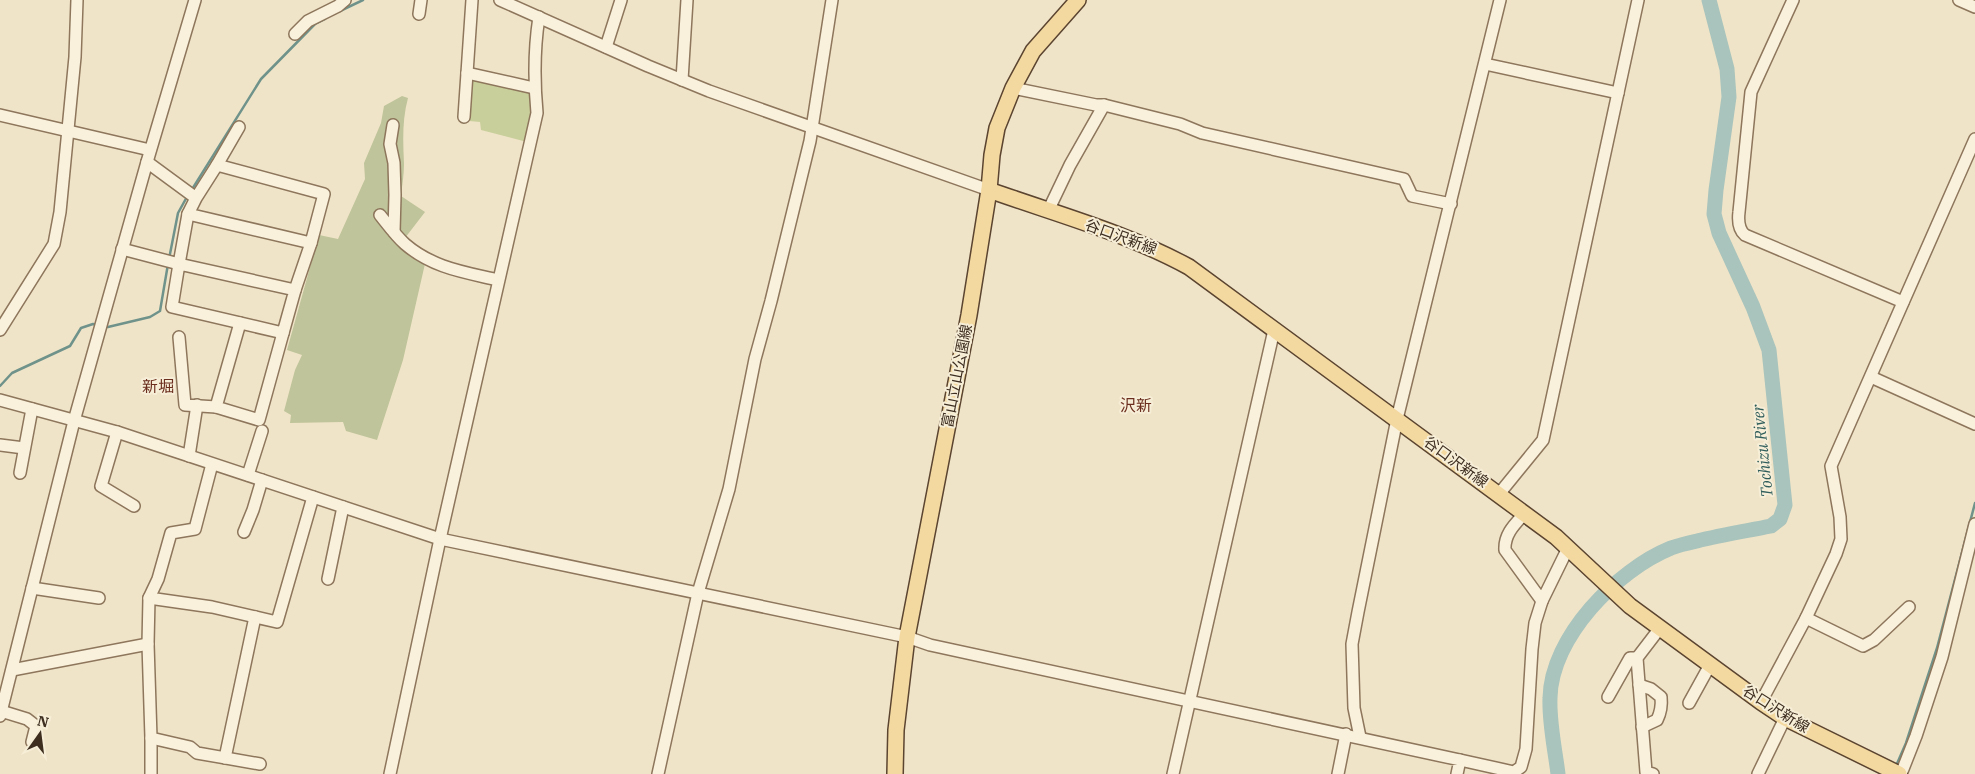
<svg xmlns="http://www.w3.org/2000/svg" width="1975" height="774" font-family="'IBM Plex Serif','Noto Sans JP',serif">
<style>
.green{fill:#c9cf9b}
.cemetery{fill:#bfc49a}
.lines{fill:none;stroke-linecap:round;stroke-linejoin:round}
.stream{stroke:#6f938a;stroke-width:2.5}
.river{stroke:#a9c4bc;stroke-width:15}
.minor-casing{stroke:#8d765c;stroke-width:14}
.major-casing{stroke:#5b4430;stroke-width:18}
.minor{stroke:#faf1dc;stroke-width:11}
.major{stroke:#f3d9a0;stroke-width:15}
.labels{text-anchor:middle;stroke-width:4;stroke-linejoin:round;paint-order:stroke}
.street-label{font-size:15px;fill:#3d2e20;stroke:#f7eed8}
.neighbourhood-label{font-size:16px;fill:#6b2e1e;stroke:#f7eed8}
.water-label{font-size:16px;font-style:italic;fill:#2f5d5a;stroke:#f7eed8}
</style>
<rect width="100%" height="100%" fill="#f0e4c8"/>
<!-- green -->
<polygon class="green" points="470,77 532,91 534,112 527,142 481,130 480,122 469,121"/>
<!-- cemetery -->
<path class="cemetery" d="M402,96L408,98C402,120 403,142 404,164C404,175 402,186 401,196L425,212L405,238L427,255L403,360L377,440L346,431L343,422L290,423L291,415L284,411L295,370L302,355L287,350L319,235L338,239L365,179L364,163L381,123L384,106Z"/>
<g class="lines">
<!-- stream -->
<g class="stream">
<polyline points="340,11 363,0"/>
<polyline points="191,191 261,79 315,24 325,19"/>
<polyline points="169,259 178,213 188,195"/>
<polyline points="103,326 108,327 150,317 160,311 168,264"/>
<polyline points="0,386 12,373 70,346 81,328 93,324 98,325"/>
<polyline points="1896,766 1906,743 1937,648 1975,503"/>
</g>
<!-- river -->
<path class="river" d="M1558,774C1555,749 1549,723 1550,698C1551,637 1617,570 1671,548C1679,545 1688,543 1697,541C1721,535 1746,531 1771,526L1780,519L1785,505L1769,350L1753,307L1719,233L1714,214L1716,190L1729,97L1727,69L1709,0"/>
<defs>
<g id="minor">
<polyline points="500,0 648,66 709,91 989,190"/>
<path d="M1793,0L1751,92L1739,212C1738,220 1738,229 1745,235L1903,302"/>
<polyline points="1959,0 1975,7"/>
<polyline points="419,14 421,0"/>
<polyline points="295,34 308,21 338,6 345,0"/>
<polyline points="606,47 621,0"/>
<polyline points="1485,64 1618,93"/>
<polyline points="467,73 534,88"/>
<polyline points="682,80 687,0"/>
<polyline points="1013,88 1096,105 1104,105 1180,124 1202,133 1404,179 1412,196 1451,204"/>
<polyline points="0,115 150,150"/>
<polyline points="464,117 472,0"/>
<polyline points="393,125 390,144 394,163 395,195 394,232"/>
<polyline points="147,162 196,198 188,214 311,243 324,194 217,165 196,198"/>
<polyline points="217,165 239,127"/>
<polyline points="1048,211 1070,165 1104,105"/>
<path d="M380,215C388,225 396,236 405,244C433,268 464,272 498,280"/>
<polyline points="122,249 179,264 188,214"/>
<polygon points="179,264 295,290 283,333 172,307"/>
<polyline points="295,290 311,243"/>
<polyline points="240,323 216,407 259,420 283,333"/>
<polyline points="0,330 54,244 60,212 75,57 77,0"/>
<polyline points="179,337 185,405 216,407"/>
<polyline points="1871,377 1975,424"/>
<polyline points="0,400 117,432 440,539 907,637 930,645 1460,760 1457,774"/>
<polyline points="117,432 101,486 134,506"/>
<polyline points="0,445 24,448"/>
<polyline points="189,456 197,405"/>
<polyline points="212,464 195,529 171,533 158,579 149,598 212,607 277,622 313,497"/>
<polyline points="20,473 32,409"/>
<polyline points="248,475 262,431"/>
<polyline points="1499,494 1543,440 1638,0"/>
<path d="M1525,513C1515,524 1504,534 1505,550L1542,601L1568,548"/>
<polyline points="244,532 253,510 262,480"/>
<polyline points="328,579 343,507"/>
<polyline points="32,588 99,598"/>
<polyline points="149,598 148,644 151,738 190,747 197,753 260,764"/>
<polyline points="1806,618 1863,646 1874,640 1909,607"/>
<polyline points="12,670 148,644"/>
<path d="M1639,685L1651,689L1661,697C1662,706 1661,712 1657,720L1642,727"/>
<polyline points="1608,697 1630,658 1637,658"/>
<polyline points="1761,702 1806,618 1836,554 1841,539 1840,517 1831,466 1975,139"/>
<polyline points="1689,703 1710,665"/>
<polyline points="1,711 27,719 36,726 32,742"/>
<polyline points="0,716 74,421 147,162 195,0"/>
<polyline points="1360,737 1354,708 1352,644 1358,612 1397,419 1500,0"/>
<polyline points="151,738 151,774"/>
<polyline points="225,758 255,617"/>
<polyline points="1460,760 1514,772 1521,767 1526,749 1532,649 1535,623 1542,601"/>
<path d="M390,774L440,539L537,113C534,81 534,49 539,17"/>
<polyline points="658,774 698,593 729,489 755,359 771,301 810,141 832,0"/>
<polyline points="1173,774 1274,330"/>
<polyline points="1338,774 1346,734"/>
<polyline points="1653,774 1646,772 1637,658 1660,628"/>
<polyline points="1758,774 1785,718"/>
<polyline points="1901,774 1916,736 1942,657 1975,524"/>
</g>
<g id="major">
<path d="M989,190C1056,214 1127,233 1189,267L1556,537L1630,606L1761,702L1785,718L1899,774"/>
<polyline points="895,774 896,730 907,637 969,315 989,190 992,155 997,128 1013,88 1033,51 1078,0"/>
</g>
</defs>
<!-- minor casing -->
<use href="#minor" class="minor-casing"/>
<!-- major casing -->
<use href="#major" class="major-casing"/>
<!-- minor -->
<use href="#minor" class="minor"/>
<!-- major -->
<use href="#major" class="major"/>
</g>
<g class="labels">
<!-- street labels -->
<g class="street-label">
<text transform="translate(1121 237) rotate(20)" y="5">谷口沢新線</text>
<text transform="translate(957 376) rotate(-79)" y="5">富山立山公園線</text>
<text transform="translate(1456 462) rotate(36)" y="5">谷口沢新線</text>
<text transform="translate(1776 709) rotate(32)" y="5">谷口沢新線</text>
</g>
<!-- neighbourhood labels -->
<g class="neighbourhood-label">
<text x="158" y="392">新堀</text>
<text x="1136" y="411">沢新</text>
</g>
<!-- water labels -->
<g class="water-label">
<text transform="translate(1762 451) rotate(-96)" y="6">Tochizu River</text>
</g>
</g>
<!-- north arrow -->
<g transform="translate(40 734) rotate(14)" stroke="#f7eed8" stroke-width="4" paint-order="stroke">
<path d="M0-4L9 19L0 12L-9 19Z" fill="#3d2e20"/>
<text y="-8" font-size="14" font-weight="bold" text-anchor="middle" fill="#3d2e20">N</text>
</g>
</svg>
